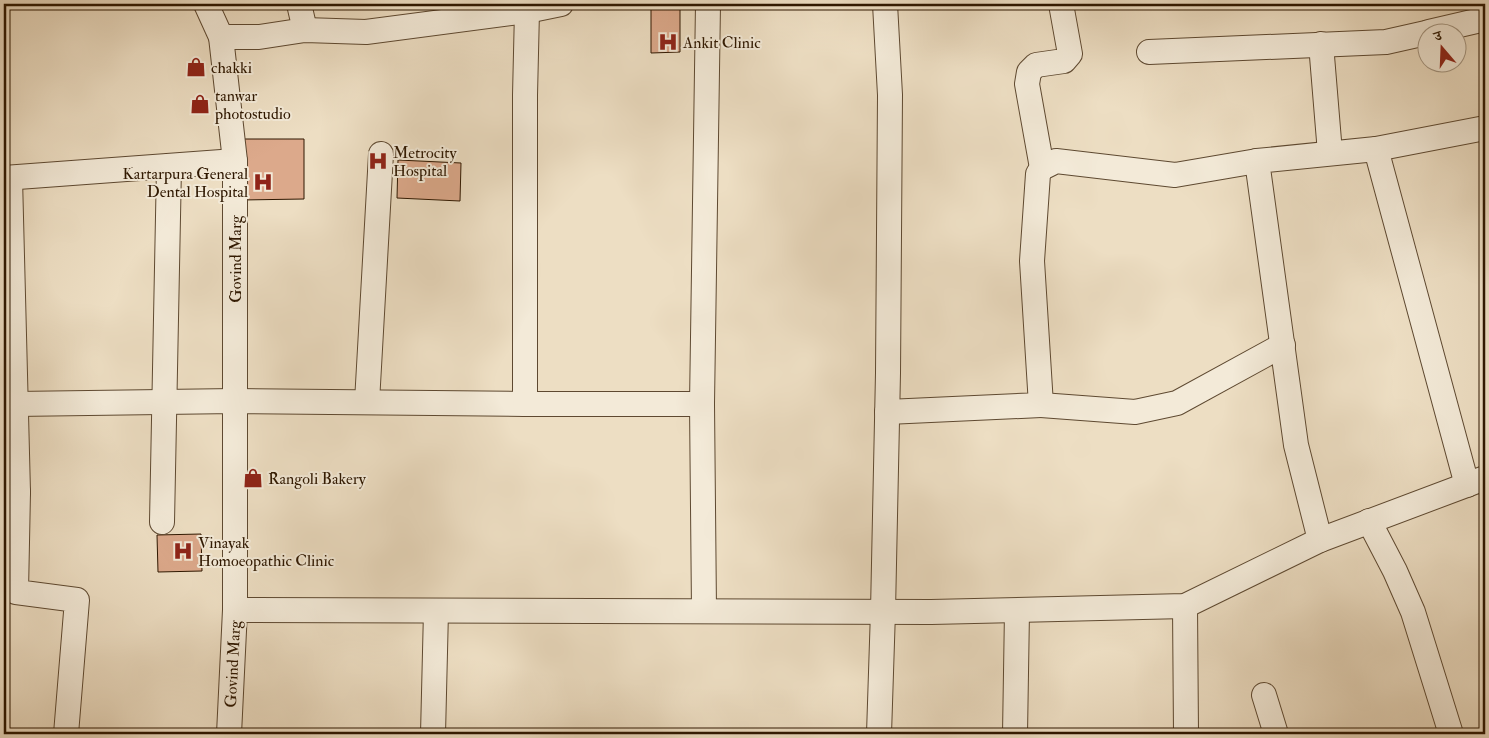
<svg xmlns="http://www.w3.org/2000/svg" width="1489" height="738" font-family="'IM FELL Double Pica','Noto Serif Devanagari',serif">
<style>
.building{fill:#dca98b;stroke:#2e1700}
.lines{fill:none;stroke-linecap:round;stroke-linejoin:round}
.street-casing{stroke:#5e4931;stroke-width:26}
.street{stroke:#f3ead8;stroke-width:24}
.labels{text-anchor:middle;stroke-width:4;stroke-linejoin:round;paint-order:stroke}
.poi-label{font-size:16px;fill:#2e1700;stroke:#f3ead8;text-anchor:start}
.street-label{font-size:16px;fill:#2e1700;stroke:#f3ead8}
</style>
<rect width="100%" height="100%" fill="#eddec3"/>
<filter id="stains"><feTurbulence type="fractalNoise" baseFrequency=".004" numOctaves="4"/><feColorMatrix values="0 0 0 0 .2 0 0 0 0 .09 0 0 0 0 .02 0 0 0 .5 -.17"/></filter>
<radialGradient id="worn" r=".72"><stop offset=".6" stop-color="#630" stop-opacity="0"/><stop offset="1" stop-color="#630" stop-opacity=".3"/></radialGradient>
<!-- building -->
<g class="building">
<polygon points="651,9 680,9 680,52 651,53"/>
<polygon points="242,139 304,139 304,199 242,200"/>
<polygon points="398,160 461,163 460,201 397,198"/>
<polygon points="201,534 202,571 158,572 157,535"/>
</g>
<g class="lines">
<defs>
<g id="street">
<polyline points="206,4 221,37 235,161 235,610 229,734"/>
<polyline points="299,4 305,30"/>
<polyline points="1429,32 1485,19"/>
<polyline points="221,37 259,37 305,30 366,32 527,11 561,4"/>
<polyline points="1321,44 1330,153"/>
<polyline points="1149,52 1386,42 1426,33"/>
<polyline points="1376,149 1467,485"/>
<polyline points="1042,168 1027,84 1029,72 1036,65 1064,61 1070,54 1061,4"/>
<polyline points="4,178 235,161"/>
<polyline points="367,402 381,154"/>
<polyline points="15,404 235,401 525,404 525,95 527,11"/>
<polyline points="525,404 702,404 704,610"/>
<polyline points="702,404 708,4"/>
<polyline points="1041,405 1135,412 1177,403 1283,345"/>
<polyline points="887,412 1041,405 1032,261 1038,174 1042,168 1056,161 1175,175 1257,161"/>
<polyline points="4,492 18,492 10,178"/>
<polyline points="18,492 16,592 77,600 66,734"/>
<polyline points="1369,521 1395,571 1413,612 1451,734"/>
<polyline points="162,522 169,166"/>
<polyline points="1320,540 1296,445 1257,161 1376,149 1485,128"/>
<polyline points="1185,606 1186,734"/>
<polyline points="235,610 931,612 1185,606 1320,540 1485,478"/>
<polyline points="1264,695 1276,734"/>
<polyline points="433,734 436,611"/>
<polyline points="879,734 883,611 888,373 890,95 885,4"/>
<polyline points="1015,734 1017,611"/>
</g>
</defs>
<!-- street casing -->
<use href="#street" class="street-casing"/>
<!-- street -->
<use href="#street" class="street"/>
</g>
<!-- icons -->
<defs>
<symbol id="hospital-bare" viewBox="-9 -9 18 18"><path d="M-5-5h3v3.5h4V-5h3V5h-3V1.5h-4V5h-3Z" fill="#8f2418" stroke="#f3ead8" stroke-width="2.5" paint-order="stroke"/></symbol>
<symbol id="shop-bare" viewBox="-9 -9 18 18"><path d="M-5-2.5h2.3a2.7 3.5 0 0 1 5.4 0H5L5.5 6h-11ZM-1.5-2.5h3a1.5 2.3 0 0 0-3 0Z" fill="#8f2418" stroke="#f3ead8" stroke-width="2.5" paint-order="stroke"/></symbol>
</defs>
<g fill-rule="evenodd">
<use href="#hospital-bare" x="654" y="28" width="28" height="28"/>
<use href="#shop-bare" x="182" y="53" width="28" height="28"/>
<use href="#shop-bare" x="186" y="90" width="28" height="28"/>
<use href="#hospital-bare" x="364" y="147" width="28" height="28"/>
<use href="#hospital-bare" x="249" y="168" width="28" height="28"/>
<use href="#shop-bare" x="239" y="464" width="28" height="28"/>
<use href="#hospital-bare" x="169" y="537" width="28" height="28"/>
</g>
<g class="labels">
<!-- poi labels -->
<g class="poi-label">
<text x="683" y="48">Ankit Clinic</text>
<text x="211" y="73">chakki</text>
<text x="215" y="101">tanwar<tspan x="215" dy="18">photostudio</tspan></text>
<text x="393" y="158">Metrocity<tspan x="393" dy="18">Hospital</tspan></text>
<text x="248" y="179" text-anchor="end">Kartarpura General<tspan x="248" dy="18">Dental Hospital</tspan></text>
<text x="268" y="484">Rangoli Bakery</text>
<text x="198" y="548">Vinayak<tspan x="198" dy="18">Homoeopathic Clinic</tspan></text>
</g>
<!-- street labels -->
<g class="street-label">
<text transform="translate(235 259) rotate(-90)" y="6">Govind Marg</text>
<text transform="translate(232 664) rotate(-87)" y="6">Govind Marg</text>
</g>
</g>
<!-- margin -->
<rect width="1489" height="738" fill="none" stroke="#eddec3" stroke-width="20"/>
<rect x="5" y="5" width="1479" height="728" fill="none" stroke="#2e1700" stroke-width="2.5"/>
<rect x="10" y="10" width="1469" height="718" fill="none" stroke="#2e1700"/>
<!-- north arrow -->
<g transform="translate(1442 48) rotate(341)"><circle r="24" fill="#f3ead8" stroke="#a49682"/>
<path d="M0-4L9 19L0 12L-9 19Z" fill="#8f2418"/>
<text y="-8" font-size="14" font-weight="bold" text-anchor="middle" fill="#2e1700">उ</text>
</g>
<rect width="100%" height="100%" filter="url(#stains)"/>
<rect width="100%" height="100%" fill="url(#worn)"/>
</svg>
